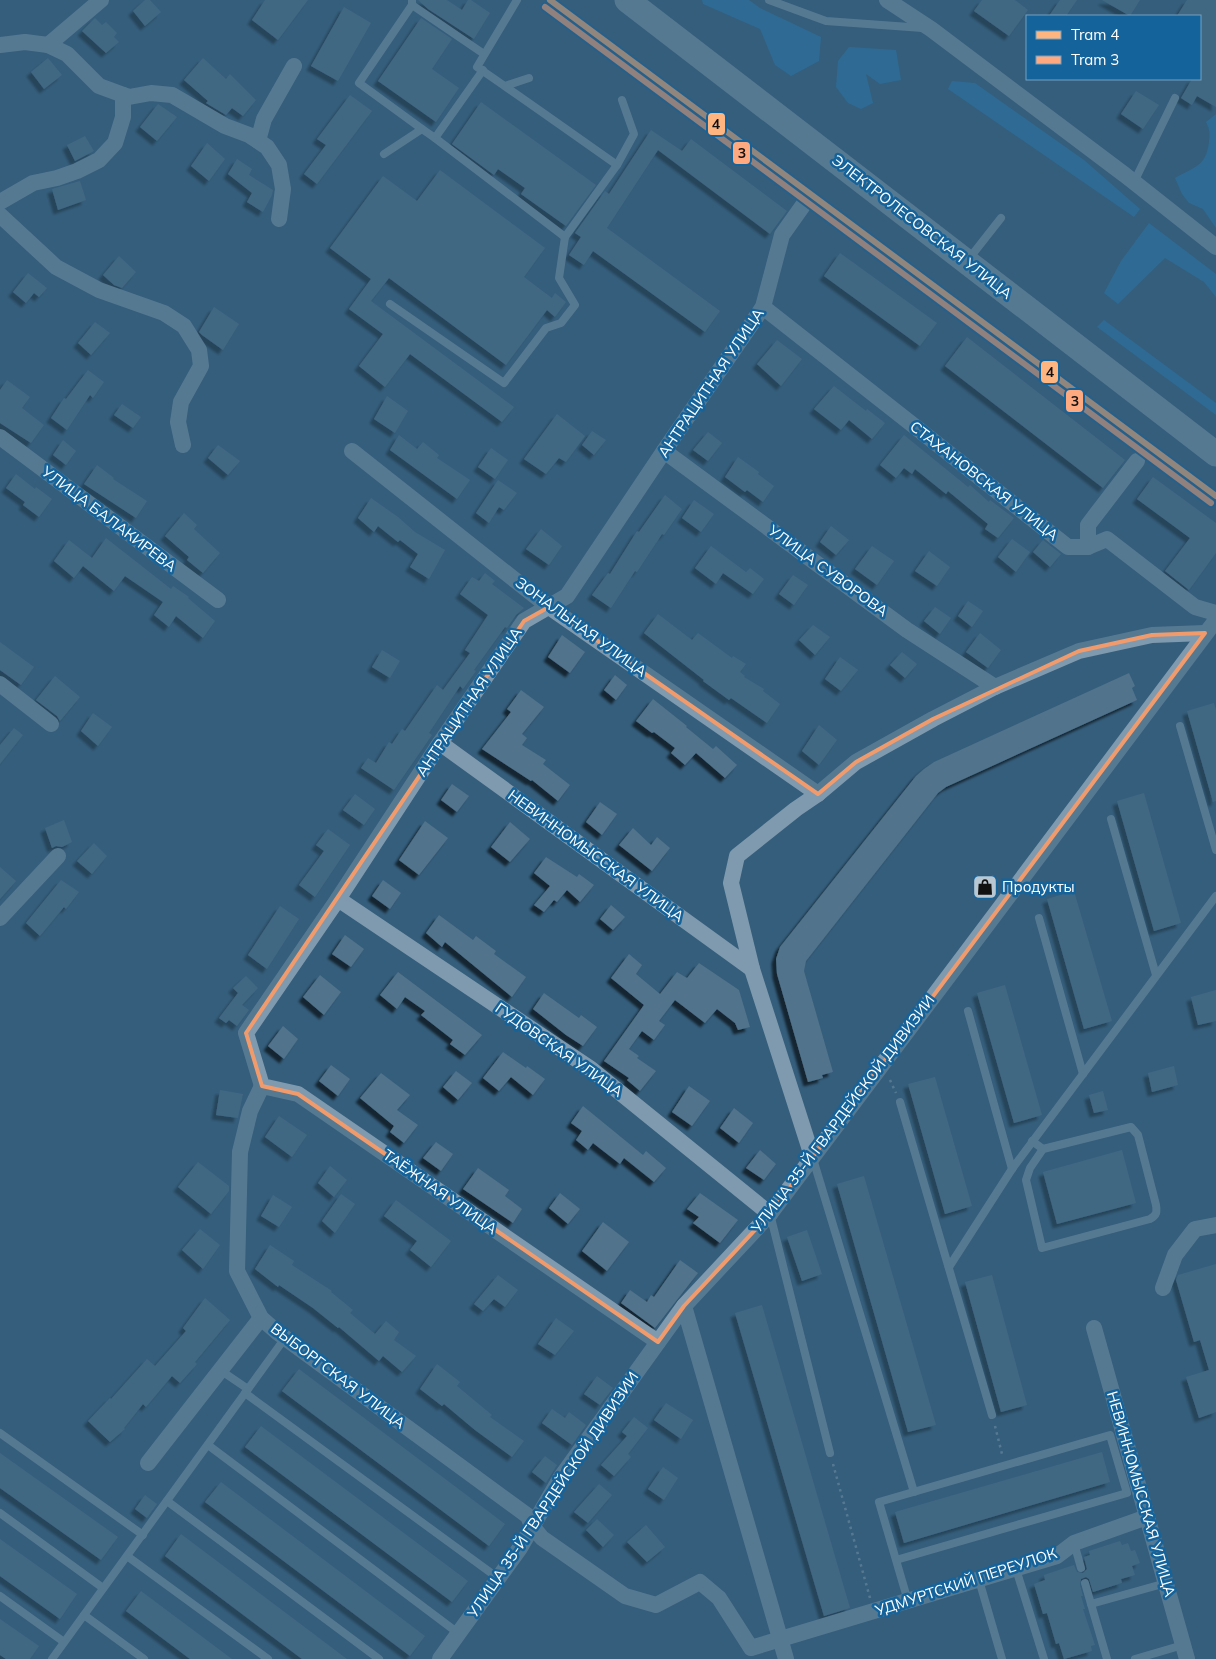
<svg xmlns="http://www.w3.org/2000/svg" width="1216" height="1659" font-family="Mulish,sans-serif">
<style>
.green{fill:#2679b0}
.building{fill:#51738b;filter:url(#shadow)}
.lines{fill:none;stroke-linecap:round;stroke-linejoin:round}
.path{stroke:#7f9aae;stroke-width:2.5;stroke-dasharray:2.5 4;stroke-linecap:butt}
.lane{stroke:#7f9aae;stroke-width:8}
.street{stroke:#7f9aae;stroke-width:16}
.primary{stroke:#7c99ac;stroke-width:25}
.tram-1-casing{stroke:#15639b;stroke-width:10}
.tram-2-casing{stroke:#15639b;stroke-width:10}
.tram-1{stroke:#ffb580;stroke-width:6}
.tram-2{stroke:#ffa980;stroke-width:6}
.marked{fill:none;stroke:#f19b6d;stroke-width:4;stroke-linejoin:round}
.labels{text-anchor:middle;stroke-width:5;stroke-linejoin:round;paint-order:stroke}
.street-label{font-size:15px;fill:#fff;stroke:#15639b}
.poi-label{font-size:15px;fill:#fff;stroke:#15639b;text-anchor:start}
.line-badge{stroke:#15639b;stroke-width:2}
.pale-badge-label{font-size:14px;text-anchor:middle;font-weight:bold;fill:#111}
</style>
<defs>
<filter id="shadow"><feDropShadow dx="-4.5" dy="4.5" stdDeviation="1" flood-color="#0009"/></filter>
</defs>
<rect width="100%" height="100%" fill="#345e7c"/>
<!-- green -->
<g class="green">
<polygon points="702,0 749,0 760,8 821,37 819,61 791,76 775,65 760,29 703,4"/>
<polygon points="849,47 896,50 901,80 880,84 866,74 873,103 861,109 848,103 836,87 838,61"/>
<polygon points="952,81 975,83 1084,160 1140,209 1134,217 948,89"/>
<path d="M1216,114V228L1203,209L1189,203L1182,194L1175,178C1194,167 1206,167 1209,142C1210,133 1210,130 1206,122Z"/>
<polygon points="1149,223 1216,274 1216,297 1204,282 1165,258 1118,304 1104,293 1121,261"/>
<polygon points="1104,320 1216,403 1216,415 1097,327"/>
</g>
<!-- building -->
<g class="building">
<polygon points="145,0 150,0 161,12 145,26 133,11"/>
<polygon points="265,0 308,0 278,40 252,20"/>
<polygon points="418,0 447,0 462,10 468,0 471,0 490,13 474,39 428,9"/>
<polygon points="982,0 1015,0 1028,10 1009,36 974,11"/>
<polygon points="1060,0 1077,0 1066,16 1049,16"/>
<polygon points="1102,0 1140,0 1130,16"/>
<polygon points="1187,0 1216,0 1216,107 1197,96 1192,105 1181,98 1192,79 1200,79 1200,16 1177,16"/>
<polygon points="344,7 371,23 338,81 311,66"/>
<polygon points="95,18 102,25 106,22 117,33 114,37 119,42 106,53 82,31"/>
<polygon points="421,18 452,39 432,69 459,88 436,122 378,81"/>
<polygon points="48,58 62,75 44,89 31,72"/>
<polygon points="203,58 226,79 230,74 256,100 243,116 232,108 226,115 206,103 208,101 184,80"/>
<polygon points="1136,91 1159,105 1143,129 1121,114"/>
<polygon points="350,95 372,111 317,184 304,174 326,145 317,139"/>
<polygon points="481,102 596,185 566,226 521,194 525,188 498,169 494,175 452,144"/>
<polygon points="158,104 177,117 157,141 140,127"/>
<polygon points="651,130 682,151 691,139 787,211 770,234 658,150 607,228 720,311 705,332 593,251 584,265 569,255 581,237 575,233 605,191 609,194"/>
<polygon points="85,136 94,151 75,161 67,145"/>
<polygon points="207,143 225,159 209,181 191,166"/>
<polygon points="237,159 252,169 249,175 273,190 272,195 263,212 247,202 252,193 228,174"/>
<polygon points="440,170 545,248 524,277 552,298 555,293 566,302 555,317 547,310 506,365 389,278 371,301 514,407 502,422 410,354 385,387 359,366 383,334 349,309 371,279 330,248 383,176 417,201"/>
<polygon points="80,181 86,200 58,210 52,189"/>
<polygon points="840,253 937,323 920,346 824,276"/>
<polygon points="119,256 136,272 122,288 114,285 103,275"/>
<polygon points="28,273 47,288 39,297 34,293 26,303 13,292"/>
<polygon points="214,307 239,324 223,350 202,335 199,332"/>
<polygon points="95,322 110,333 91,355 78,343"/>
<polygon points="967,337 1125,460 1103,488 945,366"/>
<polygon points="777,340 802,359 781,386 757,364"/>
<polygon points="88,370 104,382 93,398 90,395 67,430 51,418 64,398 66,399"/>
<polygon points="7,380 30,397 22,408 44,425 31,443 0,423 0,390"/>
<polygon points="834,386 866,411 867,409 885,423 872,439 849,420 841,430 814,409"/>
<polygon points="387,396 408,411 395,433 374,419"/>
<polygon points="122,404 141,417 133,428 114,415"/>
<polygon points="557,414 585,436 566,462 559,458 546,474 524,459"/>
<polygon points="592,431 606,440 594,455 582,445"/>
<polygon points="708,432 722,443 708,461 693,450"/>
<polygon points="399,435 417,449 423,442 439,455 437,458 470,480 457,499 390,450"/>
<polygon points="904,435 968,487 970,485 989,502 990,500 1014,518 998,538 985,529 988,524 948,491 946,494 915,469 912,474 904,468 896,478 880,465"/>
<polygon points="63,440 76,451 66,465 53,455"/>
<polygon points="218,445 240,461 228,475 208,458"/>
<polygon points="491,448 508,460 495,479 478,467"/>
<polygon points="738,457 759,472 758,474 774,486 763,502 747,490 745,492 725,477"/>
<polygon points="97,465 114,478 113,479 147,501 136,518 84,484"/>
<polygon points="16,474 35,489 36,487 52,499 39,517 23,505 25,502 6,488"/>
<polygon points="1153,477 1216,523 1216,553 1189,590 1165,571 1190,538 1137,499"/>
<polygon points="498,480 517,493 504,510 499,507 489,523 476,513"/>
<polygon points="665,495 682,509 664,535 662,534 637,572 635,571 611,608 592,595 608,573 610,574 637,531 639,532"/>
<polygon points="371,498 398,517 415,532 445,550 429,579 410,567 418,554 400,540 398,542 378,526 374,532 358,518"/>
<polygon points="694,500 714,514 701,532 682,518"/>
<polygon points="184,513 197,525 194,529 220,553 203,573 187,560 189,557 165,536"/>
<polygon points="831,526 849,540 836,555 820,542"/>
<polygon points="541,529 562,546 549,565 526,549"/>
<polygon points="106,538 171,589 173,586 189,597 188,598 215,621 203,638 176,616 169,627 154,615 163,602 125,576 114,591 83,566 74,578 54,561 69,540 92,558"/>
<polygon points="1012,539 1030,552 1016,572 998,557"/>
<polygon points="1043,540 1061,554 1050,567 1033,552"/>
<polygon points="711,546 746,572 750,568 764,579 753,594 723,573 716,584 695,568"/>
<polygon points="872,546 894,561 877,585 855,569"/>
<polygon points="929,551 950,567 937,586 915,571"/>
<polygon points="485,573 495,581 492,584 524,608 516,615 507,628 505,627 474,670 476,671 463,689 460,686 429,733 432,735 394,790 361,768 368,758 376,763 389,742 392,744 402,729 405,731 437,685 443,690 470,653 465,650 488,615 460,594 472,577 479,581"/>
<polygon points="793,575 808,585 794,605 779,594"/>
<polygon points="968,601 983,611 972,627 958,616"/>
<polygon points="935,607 951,618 940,634 924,621"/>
<polygon points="658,614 692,640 698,633 732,658 733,656 746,664 740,672 745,676 744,677 764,689 763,691 780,704 767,723 731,698 729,700 703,681 704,680 644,633"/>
<polygon points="813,625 830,637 815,655 799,640"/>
<polygon points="980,633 1001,650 988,668 966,652"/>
<polygon points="562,635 585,652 570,673 548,657"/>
<polygon points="0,642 34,667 21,685 0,670"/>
<polygon points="382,650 400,661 390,678 372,667"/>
<polygon points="902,652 917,664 905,678 890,665"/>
<polygon points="840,657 858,670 841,691 825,679"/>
<polygon points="1129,673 1135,686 1132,688 1137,700 946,787 938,793 806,961 804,971 833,1072 822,1075 823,1078 808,1082 777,974 776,959 780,947 916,776 924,769 934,762"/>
<polygon points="615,675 627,685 616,700 604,690"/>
<polygon points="55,676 80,697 60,721 57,716 36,700"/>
<polygon points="521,690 544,707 522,734 527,738 522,745 546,760 543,764 570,785 558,801 532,780 531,781 482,749 511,712 507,709"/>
<polygon points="653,699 687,726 686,727 713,749 716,746 737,765 725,778 696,753 685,765 671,753 675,748 654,732 652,733 636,721"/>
<polygon points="1214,703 1216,710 1216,801 1213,802 1187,711"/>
<polygon points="93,713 112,727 98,746 81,731"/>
<polygon points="819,725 837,740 819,765 802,751"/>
<polygon points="14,728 23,735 0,764 0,745"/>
<polygon points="452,784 469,796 457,812 441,800"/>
<polygon points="1144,793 1181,923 1154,931 1117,801"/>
<polygon points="355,794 375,809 364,825 343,810"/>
<polygon points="600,802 617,814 602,835 586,822"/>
<polygon points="64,820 72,842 62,847 56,846 52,848 45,828"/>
<polygon points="425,821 448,838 419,875 399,860"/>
<polygon points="510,822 530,839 510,862 491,847"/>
<polygon points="633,828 651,845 657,837 670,848 652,871 619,845"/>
<polygon points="328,829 350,845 315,897 299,885 324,851 316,845"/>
<polygon points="94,843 107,856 92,874 77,861"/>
<polygon points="546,857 577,877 579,874 594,885 580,902 567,890 557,902 554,900 544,912 534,905 550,886 534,873"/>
<polygon points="0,867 16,881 0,899"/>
<polygon points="61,880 79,892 66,909 64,907 40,936 26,923"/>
<polygon points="383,880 401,893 390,909 372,896"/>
<polygon points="1074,891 1112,1021 1084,1029 1047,899"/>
<polygon points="611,905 625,917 613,930 600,919"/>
<polygon points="280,906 299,919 267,969 248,955"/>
<polygon points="439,915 473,940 476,936 496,951 494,954 526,977 512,997 445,942 442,947 426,933"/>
<polygon points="345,935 364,949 351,967 332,954"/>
<polygon points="629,954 642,965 636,974 660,994 677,972 687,978 699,963 739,990 750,1027 738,1030 735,1023 717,1009 705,1023 675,1000 659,1021 665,1025 654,1040 642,1031 629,1049 639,1056 637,1058 656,1071 640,1091 627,1080 629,1078 604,1061 644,1005 611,978"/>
<polygon points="398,972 482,1035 465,1055 450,1044 453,1040 421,1015 425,1011 405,997 397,1009 380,995"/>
<polygon points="320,975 341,992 324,1015 303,997"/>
<polygon points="246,976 258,988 242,1005 249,1010 237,1026 229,1020 226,1023 219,1018 238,993 233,988"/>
<polygon points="1005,985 1042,1115 1014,1123 977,993"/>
<polygon points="1216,990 1216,1021 1198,1025 1191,997"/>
<polygon points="544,993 579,1018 581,1015 597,1027 583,1046 566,1035 533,1009"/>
<polygon points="283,1026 298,1039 284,1059 268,1046"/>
<polygon points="503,1052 526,1068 527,1066 545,1079 533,1095 511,1077 499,1091 483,1078"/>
<polygon points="331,1065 350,1079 338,1096 319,1081"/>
<polygon points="1174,1066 1178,1085 1152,1092 1148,1073"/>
<polygon points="456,1071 472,1083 458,1100 443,1087"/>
<polygon points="381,1073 410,1095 397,1110 418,1125 404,1143 390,1132 394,1126 360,1098"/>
<polygon points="935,1077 972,1206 945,1214 908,1084"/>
<polygon points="689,1086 710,1101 692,1126 672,1112"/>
<polygon points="220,1090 243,1094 238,1118 216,1115"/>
<polygon points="1103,1091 1108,1110 1094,1113 1089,1095"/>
<polygon points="583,1106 643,1155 646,1151 666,1168 654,1182 624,1158 620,1164 593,1143 588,1150 576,1140 582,1131 571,1123"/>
<polygon points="734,1108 753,1123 739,1143 720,1128"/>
<polygon points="279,1116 307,1135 292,1157 265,1137"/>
<polygon points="436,1142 453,1154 441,1171 423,1158"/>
<polygon points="760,1150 776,1164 764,1180 746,1168"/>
<polygon points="1122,1150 1136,1203 1057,1224 1043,1172"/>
<polygon points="198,1162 229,1186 229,1191 211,1214 178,1187"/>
<polygon points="330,1166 347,1180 334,1197 318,1183"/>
<polygon points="478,1168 509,1190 505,1196 522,1209 513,1223 463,1189"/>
<polygon points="864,1176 936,1425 908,1432 837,1184"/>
<polygon points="560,1193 580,1209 568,1224 549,1208"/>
<polygon points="700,1193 738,1220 720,1243 693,1223 699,1217 687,1209"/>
<polygon points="341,1194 355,1204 335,1233 322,1221"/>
<polygon points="273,1195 292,1207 279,1227 261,1216"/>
<polygon points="396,1200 451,1241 431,1267 410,1250 417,1241 384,1216"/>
<polygon points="603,1222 629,1242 607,1271 582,1251"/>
<polygon points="200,1229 220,1245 203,1269 182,1250"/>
<polygon points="807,1230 822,1274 802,1281 787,1237"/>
<polygon points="270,1245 294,1261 292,1265 332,1291 331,1292 353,1310 350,1313 375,1334 386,1321 399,1332 394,1340 416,1356 402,1372 383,1356 379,1361 339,1327 338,1328 313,1308 279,1285 278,1287 255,1269"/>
<polygon points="680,1260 698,1273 655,1328 621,1303 630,1290 647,1302 651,1295 654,1297"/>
<polygon points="1216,1264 1216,1412 1199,1418 1186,1377 1209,1370 1200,1340 1194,1342 1176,1280 1178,1275"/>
<polygon points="498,1275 518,1290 505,1307 494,1299 483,1311 474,1304"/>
<polygon points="992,1275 1027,1405 1001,1412 965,1282"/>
<polygon points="205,1298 230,1320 195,1362 197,1364 180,1383 172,1376 146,1407 143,1404 124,1428 125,1429 110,1442 88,1421 110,1398 111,1399 147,1359 155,1366 186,1331 183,1328"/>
<polygon points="762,1305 850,1608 824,1616 735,1313"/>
<polygon points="556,1318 574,1331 555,1355 538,1344"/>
<polygon points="437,1364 460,1382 457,1386 492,1415 490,1417 524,1441 512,1457 475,1430 444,1404 442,1406 420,1389"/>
<polygon points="299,1369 505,1524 489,1546 282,1391"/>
<polygon points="597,1376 613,1388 600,1405 584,1394"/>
<polygon points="666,1403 693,1420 681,1439 654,1420"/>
<polygon points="552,1409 565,1418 569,1412 586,1425 572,1445 542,1423"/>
<polygon points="634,1417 648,1428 628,1454 631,1457 614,1476 601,1465 627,1436 622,1432"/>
<polygon points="261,1426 468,1581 452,1602 245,1447"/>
<polygon points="1102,1452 1110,1482 904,1543 895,1512"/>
<polygon points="0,1453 118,1537 101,1560 0,1488"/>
<polygon points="545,1456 557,1465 546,1483 532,1472"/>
<polygon points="663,1467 678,1478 664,1500 648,1489"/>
<polygon points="221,1482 425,1636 410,1656 205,1502"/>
<polygon points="599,1484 612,1495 588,1523 574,1512"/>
<polygon points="145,1495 157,1504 147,1518 135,1509"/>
<polygon points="597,1519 614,1535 603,1547 586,1530"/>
<polygon points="646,1525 665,1547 647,1562 627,1542"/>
<polygon points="181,1534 347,1659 302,1659 165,1556"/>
<polygon points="0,1539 77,1594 60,1619 0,1576"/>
<polygon points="1120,1541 1122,1545 1128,1543 1131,1551 1135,1550 1140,1563 1132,1566 1135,1575 1121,1579 1122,1583 1093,1592 1089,1579 1086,1577 1081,1579 1080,1585 1083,1596 1081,1596 1085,1609 1083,1609 1095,1645 1091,1646 1092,1651 1064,1659 1059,1643 1056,1644 1047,1613 1043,1614 1034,1584 1045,1580 1044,1575 1074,1565 1077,1572 1083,1573 1087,1569 1084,1557 1090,1555 1089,1551"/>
<polygon points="141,1591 232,1659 190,1659 126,1611"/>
<polygon points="0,1619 39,1646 30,1659 6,1659 0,1655"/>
</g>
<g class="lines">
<!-- path -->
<g class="path">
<polyline points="890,1080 896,1093"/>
<polyline points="995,1426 1002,1454"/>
<polyline points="833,1464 870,1598"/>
</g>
<!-- lane -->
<g class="lane">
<polyline points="412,0 412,5 359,83 422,129"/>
<polyline points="769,0 826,21 923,28"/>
<polyline points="412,5 484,54"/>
<path d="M483,70L435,138L565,237L617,165C570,132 524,99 477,67L517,0"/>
<polyline points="505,86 529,78"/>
<polyline points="384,154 422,129 435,138"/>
<polyline points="617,165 634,134 622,100"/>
<polyline points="1134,182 1175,98"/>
<polyline points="968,260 1001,218"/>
<polyline points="390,304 504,383 546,328 561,323 575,305 559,278 565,237"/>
<polyline points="1180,726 1216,850"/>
<polyline points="1111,819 1156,975"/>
<polyline points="1039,918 1083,1074"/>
<polyline points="968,1011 1012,1169"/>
<polyline points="900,1102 992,1415"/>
<path d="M1032,1141L1043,1149L1131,1127L1138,1135L1156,1205C1157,1212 1157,1215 1150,1219L1042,1248L1026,1180L1030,1168L1043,1149"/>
<polyline points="813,1159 914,1492"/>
<polyline points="770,1214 830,1453"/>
<polyline points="949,1267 1012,1169 1216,896"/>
<polyline points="220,1370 248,1389"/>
<polyline points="245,1393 498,1578"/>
<polyline points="0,1433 143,1535"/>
<polyline points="208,1445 458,1633"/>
<polyline points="167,1501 379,1659"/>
<polyline points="0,1513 103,1588"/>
<polyline points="1074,1543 1081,1568"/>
<polyline points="127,1556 268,1659"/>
<polyline points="896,1560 1127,1493 1110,1435 879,1502 908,1601"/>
<polyline points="1016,1569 1044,1659"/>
<polyline points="979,1580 1002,1659"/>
<polyline points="1085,1583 1091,1604"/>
<polyline points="0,1596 64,1642"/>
<polyline points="84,1615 144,1659"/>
<polyline points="52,1659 285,1338"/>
<polyline points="1107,1659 1091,1604 1166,1583"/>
<polyline points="1135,1659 1183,1645"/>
</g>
<!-- street -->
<g class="street">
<polyline points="887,0 931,29 1125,175 1216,247"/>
<polyline points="0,45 25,42 48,45 101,0"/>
<polyline points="48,45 67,54 99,86 129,97 151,93 172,95 225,126 249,135 267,147 279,165 283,189 279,219"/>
<polyline points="258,141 264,119 294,66"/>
<polyline points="0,202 33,183 57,178 77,171 99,160 115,143 123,117 123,95"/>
<polyline points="0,215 56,267 99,290 164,313 184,326 199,350 201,366 181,402 178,422 183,445"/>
<polyline points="763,307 1068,547 1088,547 1107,539 1195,607 1216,613"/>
<polyline points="0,437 218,600"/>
<polyline points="352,451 549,607 818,794"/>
<polyline points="664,451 907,630 995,687"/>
<polyline points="1088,547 1088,525 1137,461"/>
<polyline points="0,684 51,724"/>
<polyline points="440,743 752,969"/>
<polyline points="338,899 591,1069 770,1214"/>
<polyline points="0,918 58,856"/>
<polyline points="262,1086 250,1111 240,1152 237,1271 261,1318 277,1332 528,1516 532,1526 542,1538 625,1596 656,1605 700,1582 719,1598 751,1648 1057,1556 1074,1543 1147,1517"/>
<polyline points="812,1156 752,969 731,883 737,856 796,809 818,794 856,762 933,719 995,687 1079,651 1152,635 1205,633"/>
<polyline points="1163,1288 1175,1255 1195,1229 1216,1225"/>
<polyline points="684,1306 786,1659"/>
<polyline points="1094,1328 1187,1659"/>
<polyline points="658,1342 298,1094 262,1086 246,1033 338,899 440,743 524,621 567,596 664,451 763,307 782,235 804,204"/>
<polyline points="148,1463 261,1318"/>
<polyline points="440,1659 520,1548 561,1477 684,1306 770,1214 1216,620"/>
</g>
<!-- primary -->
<polyline class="primary" points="627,0 1216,454"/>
<defs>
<polyline id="tram-1" points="550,0 1216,496"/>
<polyline id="tram-2" points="545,7 1211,503"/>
</defs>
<!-- tram-1 casing -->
<use href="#tram-1" class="tram-1-casing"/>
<!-- tram-2 casing -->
<use href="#tram-2" class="tram-2-casing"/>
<!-- tram-1 -->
<use href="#tram-1" class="tram-1"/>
<!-- tram-2 -->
<use href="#tram-2" class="tram-2"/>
</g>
<!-- marked area -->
<path d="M0 0H1216V1659H0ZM549,607L818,794L856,762L933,719L1079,651L1152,635L1205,633L770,1214L684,1306L658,1342L298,1094L262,1086L246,1033L524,621Z" fill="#345e7c" fill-opacity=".55" fill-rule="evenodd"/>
<path class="marked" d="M549,607L818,794L856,762L933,719L1079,651L1152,635L1205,633L770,1214L684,1306L658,1342L298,1094L262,1086L246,1033L524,621Z"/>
<!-- icons -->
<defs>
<symbol id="shop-square" viewBox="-11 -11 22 22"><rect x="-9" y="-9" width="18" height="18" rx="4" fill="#b8c7d1" stroke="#15639b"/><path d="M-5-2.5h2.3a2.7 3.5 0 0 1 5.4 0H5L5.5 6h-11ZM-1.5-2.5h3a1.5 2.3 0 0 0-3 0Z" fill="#111"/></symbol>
</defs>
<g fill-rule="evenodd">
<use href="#shop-square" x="971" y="873" width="28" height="28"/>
</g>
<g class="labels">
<!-- street labels -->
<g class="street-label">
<text transform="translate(922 227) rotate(38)" y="5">ЭЛЕКТРОЛЕСОВСКАЯ УЛИЦА</text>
<text transform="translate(711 383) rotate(-56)" y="5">АНТРАЦИТНАЯ УЛИЦА</text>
<text transform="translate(984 481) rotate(38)" y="5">СТАХАНОВСКАЯ УЛИЦА</text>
<text transform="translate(109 519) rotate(37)" y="5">УЛИЦА БАЛАКИРЕВА</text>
<text transform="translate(828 571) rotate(36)" y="5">УЛИЦА СУВОРОВА</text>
<text transform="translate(581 627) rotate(36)" y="5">ЗОНАЛЬНАЯ УЛИЦА</text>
<text transform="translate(469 702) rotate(-56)" y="5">АНТРАЦИТНАЯ УЛИЦА</text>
<text transform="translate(596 856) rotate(36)" y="5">НЕВИННОМЫССКАЯ УЛИЦА</text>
<text transform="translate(559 1050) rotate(35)" y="5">ГУДОВСКАЯ УЛИЦА</text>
<text transform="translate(843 1114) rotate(-53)" y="5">УЛИЦА 35-Й ГВАРДЕЙСКОЙ ДИВИЗИИ</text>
<text transform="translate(440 1192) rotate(35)" y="5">ТАЁЖНАЯ УЛИЦА</text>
<text transform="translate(338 1376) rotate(37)" y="5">ВЫБОРГСКАЯ УЛИЦА</text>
<text transform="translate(1141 1494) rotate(74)" y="5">НЕВИННОМЫССКАЯ УЛИЦА</text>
<text transform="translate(553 1495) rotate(-56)" y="5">УЛИЦА 35-Й ГВАРДЕЙСКОЙ ДИВИЗИИ</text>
<text transform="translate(966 1582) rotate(-18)" y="5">УДМУРТСКИЙ ПЕРЕУЛОК</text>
</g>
<!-- poi labels -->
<g class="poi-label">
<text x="1002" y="892">Продукты</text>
</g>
</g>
<g class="line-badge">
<rect x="707" y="112" width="19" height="24" rx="5" fill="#ffb580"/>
<rect x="732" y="141" width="19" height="24" rx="5" fill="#ffa980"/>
<rect x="1040" y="360" width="19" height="24" rx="5" fill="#ffb580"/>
<rect x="1065" y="389" width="19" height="24" rx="5" fill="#ffa980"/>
</g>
<g class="pale-badge-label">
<text x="716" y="129">4</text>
<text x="742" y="158">3</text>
<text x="1050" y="377">4</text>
<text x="1075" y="406">3</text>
</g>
<!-- legend -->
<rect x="1026" y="15" width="175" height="65" fill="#15639b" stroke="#73a1c3"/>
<rect x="1036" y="31" width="25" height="8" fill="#ffb580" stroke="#73a1c3"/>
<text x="1071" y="40" font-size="15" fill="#ffffff">Tram 4</text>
<rect x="1036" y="56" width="25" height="8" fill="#ffa980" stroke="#73a1c3"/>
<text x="1071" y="65" font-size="15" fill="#ffffff">Tram 3</text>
</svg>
